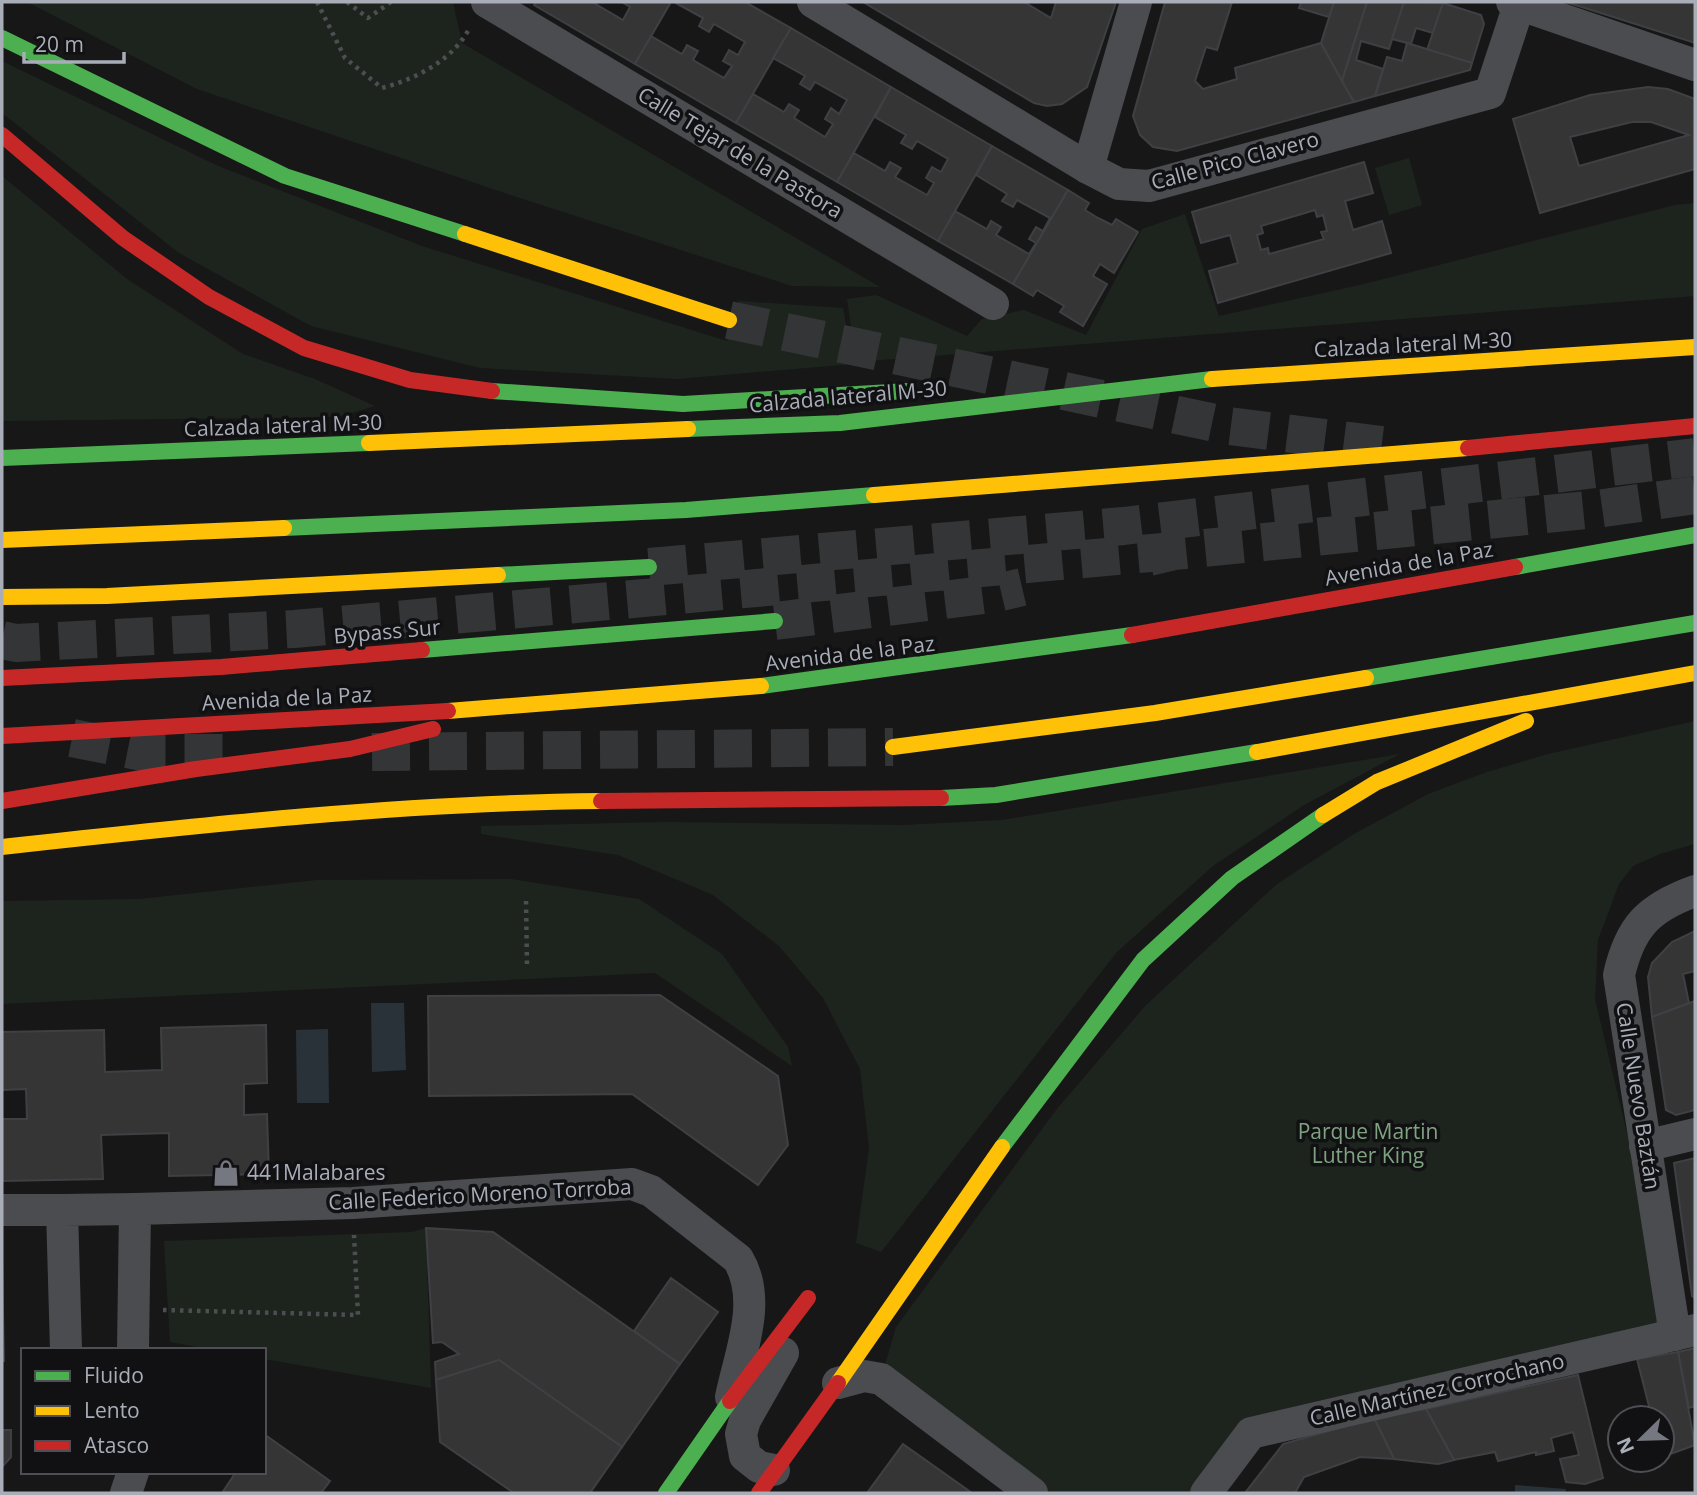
<svg xmlns="http://www.w3.org/2000/svg" width="1697" height="1495" font-family="'Open Sans',sans-serif">
<style>
.green{fill:#1d241e}
.water{fill:#2a3239}
.building{fill:#353536;stroke:#3f4043;stroke-width:2;fill-rule:evenodd}
.lines{fill:none;stroke-linecap:round;stroke-linejoin:round}
.highway-tunnel{stroke:#343537;stroke-width:38;stroke-dasharray:38 19;stroke-linecap:butt}
.path{stroke:#4d4e52;stroke-width:4.5;stroke-dasharray:3.5 5;stroke-linecap:butt}
.street{stroke:#4b4c50;stroke-width:32}
.fast{stroke:#4caf50;stroke-width:16}
.slow{stroke:#ffc107;stroke-width:16}
.jam{stroke:#c62828;stroke-width:16}
.labels{text-anchor:middle;stroke-width:7;stroke-linejoin:round;paint-order:stroke}
.street-label{font-size:21px;fill:#a8adb8;stroke:#111113}
.park-label{font-size:21px;fill:#7fa381;stroke:#111113}
.poi-label{font-size:21px;fill:#a8adb8;stroke:#111113;text-anchor:start}
</style>
<rect width="100%" height="100%" fill="#171717"/>
<!-- green -->
<g class="green">
<polygon points="27,2 453,2 462,43 880,287 792,286 514,196 197,89"/>
<polygon points="2,61 216,165 422,246 727,341 739,301 843,308 853,364 677,379 480,368 311,326 179,253 2,113"/>
<polygon points="1409,158 1422,205 1389,215 1375,168"/>
<polygon points="2,176 127,279 243,354 315,379 375,406 338,417 2,421"/>
<polygon points="1695,203 1695,296 856,362 847,299 876,295 967,336 982,319 1024,310 1086,335 1142,229 1185,214 1219,316 1364,284 1675,205"/>
<polygon points="1695,721 1695,844 1660,854 1633,866 1619,884 1598,940 1595,999 1675,1335 1251,1433 1206,1493 1032,1493 881,1379 896,1327 1056,1110 1146,1005 1277,884 1354,834 1428,794 1487,772 1548,754"/>
<polygon points="1400,754 1304,805 1213,866 1117,952 881,1252 856,1243 869,1148 860,1069 823,998 779,946 713,895 618,855 481,834 481,826 666,822 903,825 1002,820"/>
<polygon points="511,879 639,899 722,954 788,1047 792,1066 655,973 2,1004 2,901 139,899 317,880"/>
<polygon points="426,1228 431,1388 264,1359 264,1350 213,1350 170,1342 164,1241 412,1232"/>
</g>
<!-- water -->
<g class="water">
<polygon points="371,1003 404,1003 406,1070 372,1072"/>
<polygon points="328,1029 329,1103 297,1103 296,1030"/>
<polygon points="1515,1485 1566,1489 1565,1493 1515,1493"/>
</g>
<!-- building -->
<g class="building">
<polygon points="536,2 592,2 623,20 630,7 622,2 671,2 635,64 534,5"/>
<polygon points="674,2 745,2 791,28 736,123 635,64 651,36 682,54 687,45 698,51 693,60 724,78 732,66 723,61 729,50 738,55 745,42 714,24 709,32 699,26 703,18"/>
<polygon points="863,2 1024,2 1051,18 1056,2 1116,2 1087,87 1062,104 1047,106 1034,103"/>
<polygon points="1165,2 1232,2 1217,50 1206,47 1195,81 1203,89 1237,79 1235,68 1321,43 1354,102 1177,151 1153,147 1140,135 1133,116"/>
<polygon points="1301,2 1334,2 1329,17 1299,8"/>
<polygon points="1334,2 1367,2 1342,81 1321,43"/>
<polygon points="1367,2 1404,2 1389,49 1361,41 1356,60 1383,69 1375,96 1354,102 1342,81"/>
<polygon points="1404,2 1443,3 1433,33 1416,28 1411,44 1392,39"/>
<polygon points="1566,2 1695,2 1695,43"/>
<polygon points="1443,3 1481,15 1484,24 1472,63 1427,50"/>
<polygon points="791,28 891,87 837,182 736,123 753,94 784,112 789,104 799,110 794,118 825,137 833,124 825,119 831,108 839,114 847,100 815,82 810,90 800,84 805,76 773,58"/>
<polygon points="1407,43 1472,63 1470,70 1375,96 1387,57 1402,61"/>
<polygon points="891,87 992,146 938,241 837,182 854,153 885,171 890,162 901,168 895,177 927,195 934,183 926,178 932,167 941,172 948,159 917,141 912,149 901,143 906,135 875,117"/>
<path d="M1648,87L1668,89L1695,99V169L1540,213L1513,119L1590,95ZM1632,122H1651L1689,135L1579,166L1570,137Z"/>
<polygon points="992,146 1068,190 1013,284 938,241 955,211 987,229 991,221 1001,227 996,235 1029,254 1036,243 1029,239 1036,227 1043,231 1050,218 1017,200 1013,207 1002,201 1007,194 976,175"/>
<path d="M1364,162L1373,193L1345,201L1353,230L1382,221L1391,253L1218,303L1209,271L1238,263L1230,235L1201,243L1192,212ZM1315,210L1317,217L1323,215L1327,231L1321,232L1324,239L1269,254L1268,248L1261,250L1257,235L1263,233L1261,226Z"/>
<polygon points="1068,190 1089,203 1085,210 1098,218 1112,225 1116,219 1138,232 1114,273 1100,264 1093,276 1107,284 1083,326 1060,312 1064,306 1037,290 1033,296 1013,284"/>
<polygon points="1695,931 1695,971 1683,974 1689,1003 1652,1017 1648,977 1652,963 1672,942"/>
<polygon points="660,995 778,1076 788,1145 758,1185 632,1094 429,1096 428,996"/>
<polygon points="1695,1001 1695,1110 1676,1115 1666,1110 1652,1017"/>
<polygon points="266,1025 267,1083 244,1084 244,1115 267,1114 269,1174 169,1176 169,1133 101,1135 103,1179 2,1181 2,1119 27,1119 26,1089 2,1090 2,1032 104,1030 105,1072 162,1070 161,1028"/>
<polygon points="1695,1158 1695,1298 1692,1296 1674,1163"/>
<polygon points="426,1228 493,1232 680,1364 622,1447 499,1360 436,1380 435,1362 459,1354 442,1342 433,1343"/>
<polygon points="2,1261 4,1361 2,1361"/>
<polygon points="671,1278 718,1312 680,1364 634,1331"/>
<polygon points="1695,1348 1695,1406 1689,1408 1678,1352"/>
<polygon points="1678,1352 1695,1445 1662,1457 1662,1418 1652,1418 1637,1359"/>
<polygon points="499,1360 622,1447 590,1493 514,1493 440,1442 436,1380"/>
<polygon points="1578,1375 1603,1478 1585,1484 1566,1482 1560,1459 1579,1455 1573,1432 1551,1438 1554,1451 1536,1455 1536,1452 1498,1461 1495,1452 1454,1460 1426,1409"/>
<polygon points="1426,1409 1454,1460 1438,1464 1394,1459 1374,1418"/>
<polygon points="1374,1418 1394,1459 1360,1457 1304,1477 1295,1493 1245,1493 1283,1444"/>
<polygon points="2,1430 11,1430 11,1457 2,1467"/>
<polygon points="264,1434 330,1481 321,1493 222,1493 236,1472 264,1472"/>
<polygon points="903,1444 972,1493 867,1493"/>
</g>
<g class="lines">
<!-- highway-tunnel -->
<g class="highway-tunnel">
<polyline points="729,320 1229,426 1388,446"/>
<polyline points="1149,557 1174,551 1597,509 1695,495"/>
<polyline points="649,567 1124,526 1695,457"/>
<polyline points="775,621 992,594 1022,587"/>
<polyline points="2,640 16,643 294,629 1174,551"/>
<polyline points="72,738 147,753 224,753"/>
<polyline points="372,752 893,747"/>
</g>
<!-- path -->
<g class="path">
<path d="M317,2L345,58L382,88C415,79 452,61 469,29"/>
<polyline points="347,2 368,18 391,2"/>
<polyline points="526,901 527,965"/>
<polyline points="163,1310 358,1315 354,1235"/>
</g>
<!-- street -->
<g class="street">
<polyline points="487,2 993,304"/>
<polyline points="813,2 1088,168 1119,184 1149,186 1490,93 1520,2"/>
<polyline points="1512,2 1695,65"/>
<polyline points="1088,168 1136,2"/>
<polyline points="1645,1146 1695,1134"/>
<polyline points="2,1210 62,1210"/>
<path d="M1675,1335L1619,975C1630,927 1648,908 1695,891"/>
<polyline points="66,1350 62,1210 135,1209"/>
<path d="M133,1350L135,1209L353,1203L632,1184L651,1191L738,1259C763,1300 740,1353 731,1397"/>
<polyline points="838,1383 864,1376 881,1379 1032,1493"/>
<polyline points="774,1470 759,1467 745,1456 741,1434 745,1420 783,1353"/>
<polyline points="126,1493 133,1472"/>
<polyline points="1206,1493 1251,1433 1695,1330"/>
</g>
<!-- fast -->
<g class="fast">
<polyline points="2,38 285,176 465,234"/>
<polyline points="492,391 683,404 908,391"/>
<polyline points="688,429 840,423 1212,379"/>
<polyline points="2,458 369,443"/>
<polyline points="284,528 686,510 874,495"/>
<polyline points="1515,567 1695,535"/>
<polyline points="498,575 649,567"/>
<polyline points="422,650 775,621"/>
<polyline points="1366,678 1695,623"/>
<polyline points="761,686 1132,635"/>
<polyline points="941,798 996,795 1257,752"/>
<polyline points="1002,1147 1143,960 1232,878 1323,815"/>
<polyline points="666,1493 730,1401"/>
</g>
<!-- slow -->
<g class="slow">
<polyline points="465,234 729,320"/>
<polyline points="1212,379 1695,347"/>
<polyline points="369,443 688,429"/>
<polyline points="874,495 1468,448"/>
<polyline points="2,540 284,528"/>
<polyline points="2,597 107,596 498,575"/>
<polyline points="448,711 761,686"/>
<polyline points="893,747 1155,713 1366,678"/>
<polyline points="1257,752 1695,673"/>
<polyline points="1323,815 1377,782 1526,721"/>
<path d="M2,847C202,825 400,803 601,801"/>
<polyline points="838,1383 1002,1147"/>
</g>
<!-- jam -->
<g class="jam">
<polyline points="2,135 123,238 209,297 304,348 410,380 492,391"/>
<polyline points="1468,448 1695,426"/>
<polyline points="1132,635 1515,567"/>
<polyline points="2,678 221,667 422,650"/>
<polyline points="2,736 448,711"/>
<polyline points="2,801 196,769 350,749 433,729"/>
<polyline points="601,801 941,798"/>
<polyline points="730,1401 808,1298"/>
<polyline points="759,1493 838,1383"/>
</g>
</g>
<!-- icons -->
<defs>
<symbol id="shop-bare" viewBox="-9 -9 18 18"><path d="M-5-2.5h2.3a2.7 3.5 0 0 1 5.4 0H5L5.5 6h-11ZM-1.5-2.5h3a1.5 2.3 0 0 0-3 0Z" fill="#757880" stroke="#111113" stroke-width="2.5" paint-order="stroke"/></symbol>
</defs>
<g fill-rule="evenodd">
<use href="#shop-bare" x="207" y="1154" width="38" height="38"/>
</g>
<g class="labels">
<!-- street labels -->
<g class="street-label">
<text transform="translate(740 153) rotate(31)" y="7">Calle Tejar de la Pastora</text>
<text transform="translate(1235 161) rotate(-15)" y="7">Calle Pico Clavero</text>
<text transform="translate(1413 345) rotate(-3)" y="7">Calzada lateral M-30</text>
<text transform="translate(848 397) rotate(-5)" y="7">Calzada lateral M-30</text>
<text transform="translate(283 426) rotate(-2)" y="7">Calzada lateral M-30</text>
<text transform="translate(1409 564) rotate(-10)" y="7">Avenida de la Paz</text>
<text transform="translate(387 632) rotate(-5)" y="7">Bypass Sur</text>
<text transform="translate(850 654) rotate(-7)" y="7">Avenida de la Paz</text>
<text transform="translate(287 699) rotate(-3)" y="7">Avenida de la Paz</text>
<text transform="translate(1638 1096) rotate(81)" y="7">Calle Nuevo Baztán</text>
<text transform="translate(480 1195) rotate(-3)" y="7">Calle Federico Moreno Torroba</text>
<text transform="translate(1437 1390) rotate(-13)" y="7">Calle Martínez Corrochano</text>
</g>
<!-- park labels -->
<g class="park-label">
<text x="1368" y="1139">Parque Martin<tspan x="1368" dy="24">Luther King</tspan></text>
</g>
<!-- poi labels -->
<g class="poi-label">
<text x="247" y="1180">441Malabares</text>
</g>
</g>
<!-- border -->
<rect width="1697" height="1495" fill="none" stroke="#a8adb8" stroke-width="7"/>
<!-- legend -->
<rect x="21" y="1348" width="245" height="126" fill="#111113" stroke="#4d4f55" stroke-width="2"/>
<rect x="35" y="1371" width="35" height="10" fill="#4caf50" stroke="#4d4f55" stroke-width="2"/>
<text x="84" y="1383" font-size="21" fill="#a8adb8">Fluido</text>
<rect x="35" y="1406" width="35" height="10" fill="#ffc107" stroke="#4d4f55" stroke-width="2"/>
<text x="84" y="1418" font-size="21" fill="#a8adb8">Lento</text>
<rect x="35" y="1441" width="35" height="10" fill="#c62828" stroke="#4d4f55" stroke-width="2"/>
<text x="84" y="1453" font-size="21" fill="#a8adb8">Atasco</text>
<!-- north arrow -->
<g transform="translate(1641 1439) rotate(247)"><circle r="33" fill="#111113" stroke="#4d4f55" stroke-width="2"/>
<path d="M0-5L12 26L0 18L-12 26Z" fill="#757880"/>
<text y="-10" font-size="19" font-weight="bold" text-anchor="middle" fill="#a8adb8">N</text>
</g>
<!-- scale -->
<path d="M24 52v10h100v-10" fill="none" stroke="#a8adb8" stroke-width="3.5"/>
<text x="35" y="52" font-size="21" fill="#a8adb8" stroke="#111113" stroke-width="5" paint-order="stroke">20 m</text>
</svg>
